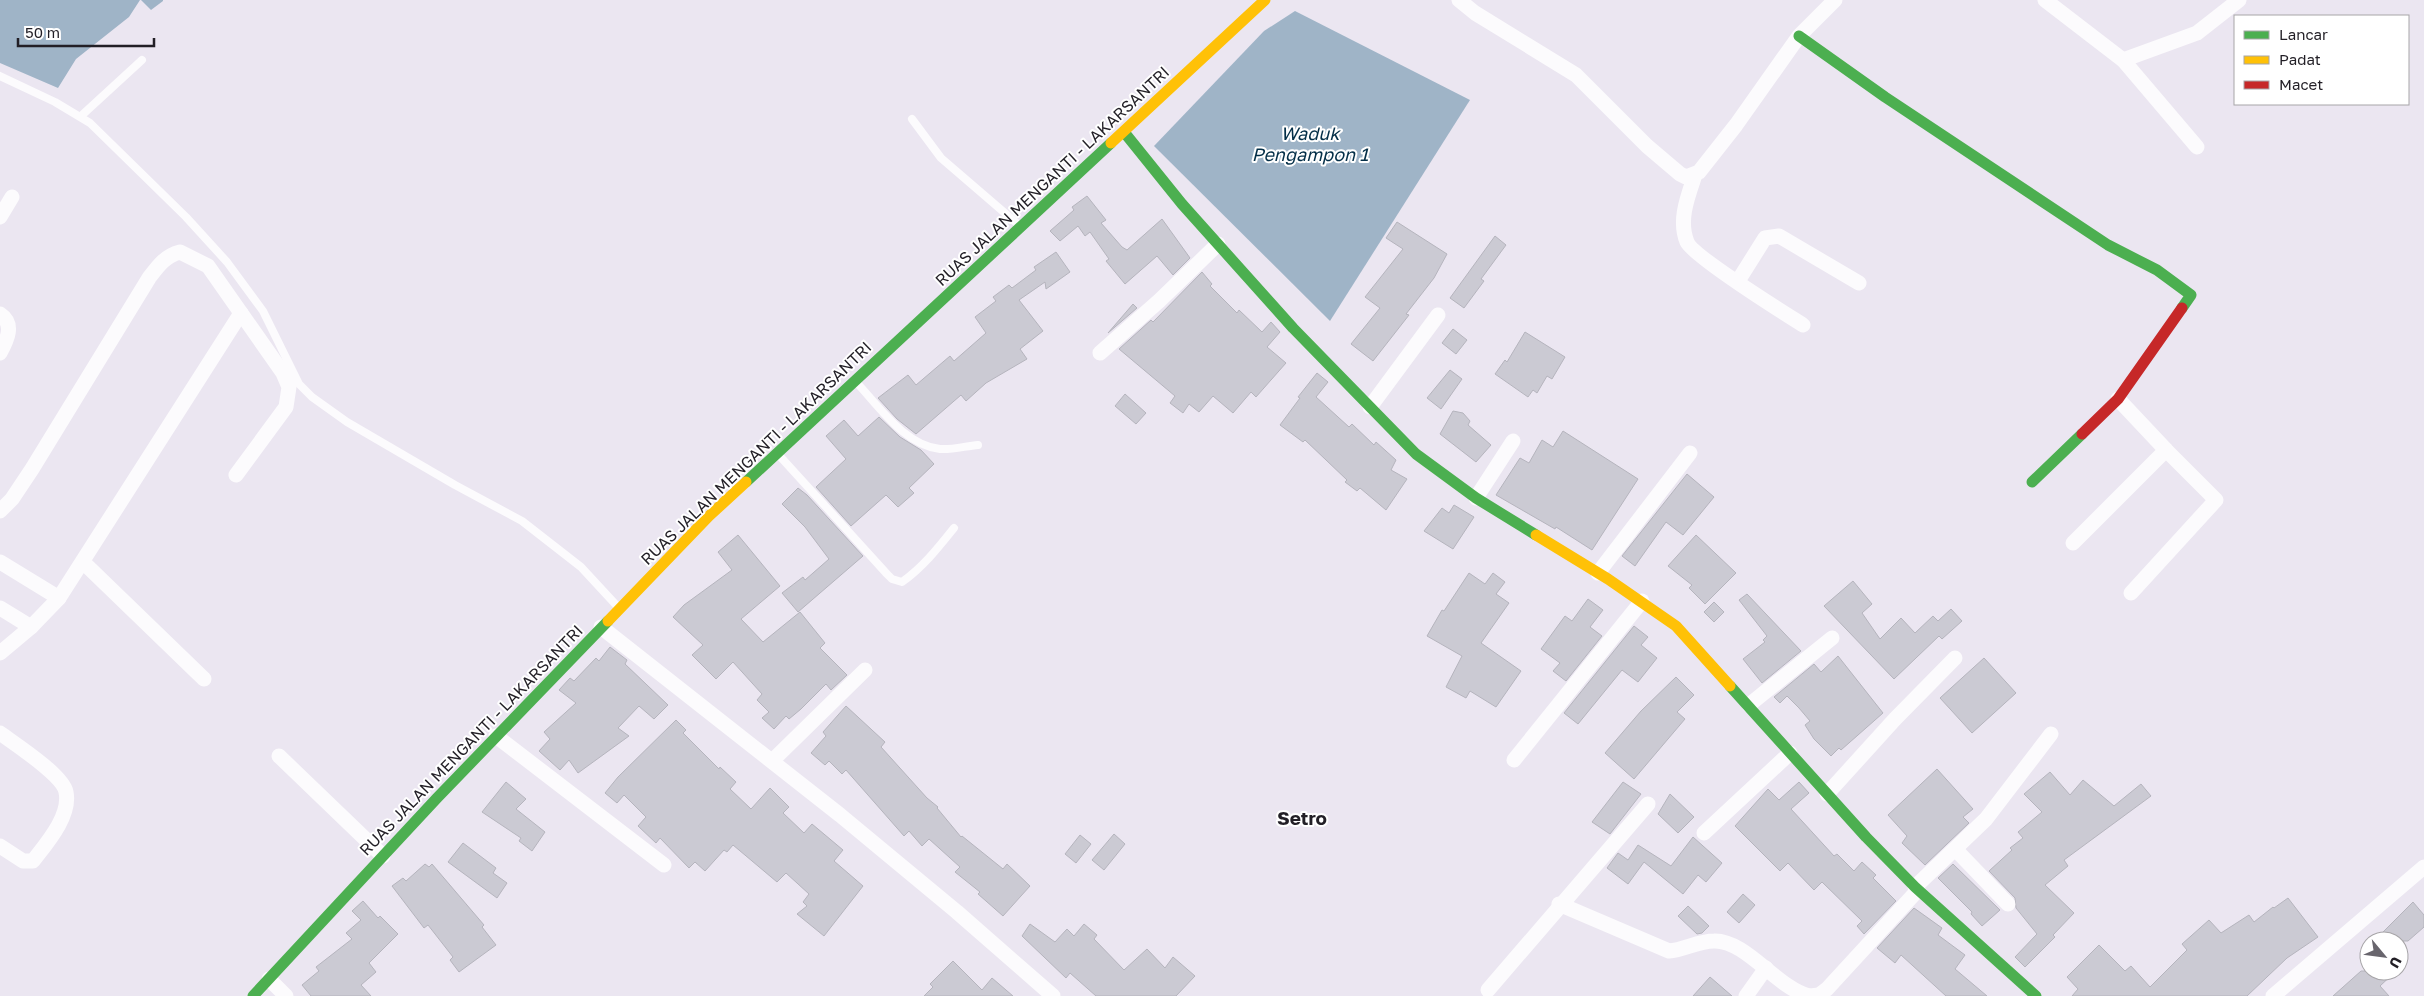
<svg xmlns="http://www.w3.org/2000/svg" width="2424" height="996" font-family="'Golos Text',sans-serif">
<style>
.water{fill:#9fb4c7}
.building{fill:#cbcad3;stroke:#b5b4bd}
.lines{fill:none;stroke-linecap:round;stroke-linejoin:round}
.lane{stroke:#fcfbfd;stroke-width:8}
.street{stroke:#fcfbfd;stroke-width:15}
.fast{stroke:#4caf50;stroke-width:11}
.slow{stroke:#ffc107;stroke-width:11}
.jam{stroke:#c62828;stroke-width:11}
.labels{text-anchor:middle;stroke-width:4;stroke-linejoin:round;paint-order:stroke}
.street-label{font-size:16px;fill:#221f26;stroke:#fff}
.water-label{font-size:18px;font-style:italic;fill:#042f48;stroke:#fff}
.quarter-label{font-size:19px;font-weight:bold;fill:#221f26;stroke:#fff}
</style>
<rect width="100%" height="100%" fill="#ebe6f1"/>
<!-- water -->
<g class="water">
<polygon points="0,0 140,0 129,17 76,59 58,88 0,63"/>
<polygon points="141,0 163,0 163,1 151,10"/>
<polygon points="1295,11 1470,100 1330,321 1154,146 1264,31"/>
</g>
<!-- building -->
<g class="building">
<polygon points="1087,196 1106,220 1101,223 1122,247 1127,250 1162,219 1190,258 1173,275 1157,256 1125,284 1106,261 1109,259 1090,232 1085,236 1078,226 1060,241 1050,231 1074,210 1072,207"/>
<polygon points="1397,222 1447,254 1434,278 1406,314 1409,315 1373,361 1351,344 1380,308 1365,297 1403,249 1386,238"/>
<polygon points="1495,236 1506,245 1481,279 1484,281 1464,308 1450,298"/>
<polygon points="1056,252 1070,272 1046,289 1045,282 1019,300 1043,331 1020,349 1027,359 986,383 966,401 961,395 916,434 897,419 878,398 908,375 916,385 950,356 954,361 986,333 975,317 996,301 993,297 1009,285 1012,288 1036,270 1034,267"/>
<polygon points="1202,272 1212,284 1210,286 1237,313 1239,310 1262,332 1271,322 1280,332 1267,347 1286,363 1256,397 1251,392 1233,413 1213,396 1199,412 1189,404 1183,413 1170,403 1175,396 1119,349 1151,320 1153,322"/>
<polygon points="1133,304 1137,308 1108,333"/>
<polygon points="1453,329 1467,340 1456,354 1442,343"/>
<polygon points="1525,332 1565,357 1552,379 1547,376 1537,393 1533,390 1528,397 1495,374 1505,360 1507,362"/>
<polygon points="1450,370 1462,379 1441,409 1427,398"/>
<polygon points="1317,373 1328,382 1316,397 1349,427 1352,424 1374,445 1376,442 1396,460 1391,470 1407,479 1386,510 1360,488 1357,491 1345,482 1347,480 1305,440 1303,442 1280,425 1300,398 1298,397"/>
<polygon points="1125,394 1146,413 1136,424 1115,406"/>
<polygon points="1453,411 1463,413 1470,421 1468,425 1491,445 1476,462 1440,434"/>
<polygon points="879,417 900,437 921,450 934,464 909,488 914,493 898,507 886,495 851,526 816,487 846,459 826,436 844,420 858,436"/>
<polygon points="1563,431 1638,479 1592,550 1556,527 1555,529 1496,495 1520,458 1529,463 1542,440 1553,447"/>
<polygon points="1687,474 1714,497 1683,535 1666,522 1635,566 1622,556"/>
<polygon points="798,488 807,495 863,556 798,612 782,593 803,577 805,580 829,559 805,527 782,504"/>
<polygon points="1454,505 1474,517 1453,549 1424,531 1442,508 1449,513"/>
<polygon points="738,535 780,586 741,619 763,642 800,612 825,643 820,648 847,675 831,690 826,684 801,709 789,719 786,716 774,729 762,718 769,712 757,700 762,694 733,662 716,679 692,655 703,645 673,617 684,605 732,570 718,552"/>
<polygon points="1696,535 1736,573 1705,604 1689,588 1692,585 1668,566"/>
<polygon points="1469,573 1485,584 1493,573 1505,582 1496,594 1509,603 1481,643 1521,671 1496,707 1470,691 1466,698 1446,687 1462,656 1427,636 1442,610 1444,611"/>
<polygon points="1853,581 1872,604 1862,613 1880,639 1901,618 1915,633 1933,616 1938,621 1951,609 1962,621 1942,639 1939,636 1894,679 1824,606"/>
<polygon points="1747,594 1801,651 1762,683 1743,659 1765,642 1763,640 1767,636 1739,600"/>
<polygon points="1588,599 1603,610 1590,627 1602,636 1566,681 1553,671 1560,663 1541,649 1565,616 1572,621"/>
<polygon points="1714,602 1724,612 1714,622 1704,612"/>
<polygon points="1634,626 1648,637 1641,645 1657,658 1638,682 1622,670 1578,724 1564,713"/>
<polygon points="610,647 627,660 625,664 668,705 654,719 639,706 618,728 629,736 578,773 569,760 560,770 539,751 550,739 544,732 576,703 559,690 570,678 574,681 596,658 599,661"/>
<polygon points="1838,656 1883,713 1841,750 1839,748 1831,756 1814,739 1805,725 1810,721 1799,708 1787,696 1780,703 1774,697 1814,664 1821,672"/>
<polygon points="1984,658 2016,693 1972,733 1940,698"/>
<polygon points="1676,677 1694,695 1677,712 1685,719 1634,779 1605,753 1641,711"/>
<polygon points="846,706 885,742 881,747 927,798 938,807 937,808 961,837 962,836 1003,869 1007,864 1030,886 1003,916 978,894 980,892 955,872 960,867 929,839 922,846 909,831 904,836 846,770 842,774 829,761 825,765 811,753 826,736 823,732"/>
<polygon points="676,720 686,730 683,733 719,769 720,767 736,782 730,789 751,809 770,788 789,807 783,813 804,833 812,824 843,850 834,861 863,886 824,936 797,914 807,906 803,902 809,894 786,873 777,882 733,845 727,852 724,850 705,871 695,862 689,868 660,838 656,843 638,826 646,817 624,795 617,803 605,793 618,777"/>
<polygon points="1937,769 1973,809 1963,817 1969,823 1925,865 1902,843 1907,836 1888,815"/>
<polygon points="2050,772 2070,795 2083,780 2114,806 2141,784 2151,796 2064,860 2068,866 2045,885 2074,913 2053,935 2055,937 2025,967 2015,957 2037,934 2016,908 2015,898 1989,871 2012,850 2010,848 2023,838 2018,832 2042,812 2024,794"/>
<polygon points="506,782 526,799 516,809 545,832 532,851 519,841 521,838 482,812"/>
<polygon points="1623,782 1641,794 1610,834 1592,822"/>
<polygon points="1799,782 1809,793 1791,809 1834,856 1837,854 1854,871 1862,862 1876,875 1873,878 1896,901 1864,934 1857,926 1862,921 1822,882 1814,890 1788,863 1780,871 1735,826 1768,789 1779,800"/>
<polygon points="1670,794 1694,817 1678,833 1658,814"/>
<polygon points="1114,834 1125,844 1104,870 1092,860"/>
<polygon points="1080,835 1091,844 1076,863 1065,854"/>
<polygon points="1693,837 1722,863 1706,882 1698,875 1683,894 1644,862 1628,884 1607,868 1618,853 1628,860 1638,845 1671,866"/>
<polygon points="463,843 496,868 493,873 507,883 497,898 448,862"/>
<polygon points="425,864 429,867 432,864 484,925 482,927 496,945 459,972 450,960 453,957 428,925 424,928 392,886 403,878 406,881"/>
<polygon points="1953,864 2000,910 1982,926 1971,914 1972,912 1938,878"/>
<polygon points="1743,894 1755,905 1739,923 1727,912"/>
<polygon points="2288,898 2318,937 2287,958 2247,996 2072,996 2078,989 2067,977 2099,945 2125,971 2131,966 2150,987 2187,950 2182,944 2209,920 2221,933 2249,915 2254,922 2273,907 2274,908"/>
<polygon points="363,901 378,918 380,916 398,934 369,963 376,972 361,985 371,996 311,996 302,985 319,971 316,967 352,939 346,933 361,920 352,911"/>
<polygon points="2413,902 2424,915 2424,927 2408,941 2374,941"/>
<polygon points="1688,906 1709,926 1702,933 1697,934 1678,916"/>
<polygon points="1914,908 1942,928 1938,935 1965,955 1955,969 1987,996 1946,996 1901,955 1895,963 1877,948"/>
<polygon points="1030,924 1055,942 1067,929 1074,936 1084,924 1097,935 1094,939 1124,970 1147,949 1165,968 1173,957 1195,976 1176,996 1096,996 1070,973 1066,978 1022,936"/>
<polygon points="953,961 982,990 992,978 1013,996 924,996 933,987 930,984"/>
<polygon points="2361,971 2396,971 2380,986 2389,996 2333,996"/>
<polygon points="1710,977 1732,996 1693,996"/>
</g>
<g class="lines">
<!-- lane -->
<g class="lane">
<polyline points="0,76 55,102 90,123 186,217 227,262 263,311 299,384 312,397 347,422 455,485 522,521 581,567 618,607"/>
<polyline points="81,116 142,60"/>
<polyline points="912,119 941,158 1020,226"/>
<path d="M856,382C879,406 904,445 940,449C952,450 966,446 978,445"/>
<path d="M777,453L887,574L892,579L902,582C923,567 938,548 954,528"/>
</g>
<!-- street -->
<g class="street">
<polyline points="1459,0 1475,13 1576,75 1647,146 1680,174 1686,177 1699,172 1736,125 1799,36 1835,0"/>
<polyline points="2045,0 2123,60 2197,33 2239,0"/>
<polyline points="2123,60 2197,147"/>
<path d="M1695,175C1688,196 1678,220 1687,242C1693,256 1784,313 1803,325"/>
<polyline points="0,217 12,197"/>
<polyline points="1738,281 1765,238 1779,236 1859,283"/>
<path d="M0,314C15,324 7,340 0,353"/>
<polyline points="1100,353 1159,301 1218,244"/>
<polyline points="1370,407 1438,315"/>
<polyline points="1476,498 1513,441"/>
<path d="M0,511L12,499L32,469L149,278C158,266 165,256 180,252L208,266L283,373L289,387L286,407L236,475"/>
<polyline points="2073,543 2166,450 2118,399"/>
<polyline points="0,562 59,598"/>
<polyline points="83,562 204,679"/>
<polyline points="1598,573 1690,453"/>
<polyline points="2131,593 2216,500 2166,450"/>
<polyline points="0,608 31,627"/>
<polyline points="601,627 840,815 957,912 1053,996"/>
<polyline points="0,653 31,627 59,598 241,313"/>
<polyline points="1749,705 1832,638"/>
<path d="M0,733C15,744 63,775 66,792C71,816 46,844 33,861H23L0,846"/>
<polyline points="496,736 664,865"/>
<polyline points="279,756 383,856"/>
<polyline points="773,760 865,670"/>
<polyline points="1514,760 1642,601"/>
<polyline points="1827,794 1895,719 1955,658"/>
<polyline points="1704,833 1790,753"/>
<polyline points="1956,850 2008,904"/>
<polyline points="1915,887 1986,819 2051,734"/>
<path d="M1559,904L1669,951C1684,950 1698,941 1714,941C1746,940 1777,988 1809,996"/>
<polyline points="269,979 286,996"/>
<polyline points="1488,990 1648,804"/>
<polyline points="1746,996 1766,968"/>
<polyline points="1810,996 1819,995 1827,989 1918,890"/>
<polyline points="2273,996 2424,867"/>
</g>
<!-- fast -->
<g class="fast">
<polyline points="1799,36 1885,97 2108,245 2157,270 2191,295 2182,308"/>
<polyline points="1124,132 1182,204 1293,328 1416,454 1476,498 1536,535"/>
<polyline points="746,482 1111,143"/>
<polyline points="2032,482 2082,434"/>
<polyline points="1730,686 1866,837 1915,887 2036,996"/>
<polyline points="253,996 437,798 608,621"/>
</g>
<!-- slow -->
<g class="slow">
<polyline points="1111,143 1265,0"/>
<polyline points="1536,535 1608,579 1676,626 1730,686"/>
<polyline points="608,621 709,516 746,482"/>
</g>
<!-- jam -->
<polyline class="jam" points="2082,434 2118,399 2182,308"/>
</g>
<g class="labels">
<!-- street labels -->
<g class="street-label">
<text transform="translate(1052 176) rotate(-43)" y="6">RUAS JALAN MENGANTI - LAKARSANTRI</text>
<text transform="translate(756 453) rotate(-44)" y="6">RUAS JALAN MENGANTI - LAKARSANTRI</text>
<text transform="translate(471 740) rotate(-46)" y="6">RUAS JALAN MENGANTI - LAKARSANTRI</text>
</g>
<!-- water labels -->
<g class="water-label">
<text x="1310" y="140">Waduk<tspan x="1310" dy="21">Pengampon 1</tspan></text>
</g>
<!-- quarter labels -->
<g class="quarter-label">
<text x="1302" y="825">Setro</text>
</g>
</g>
<!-- legend -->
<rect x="2234" y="15" width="175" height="90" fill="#ffffff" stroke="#a7a5a8"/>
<rect x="2244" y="31" width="25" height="8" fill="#4caf50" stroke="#a7a5a8"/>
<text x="2279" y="40" font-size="15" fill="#221f26">Lancar</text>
<rect x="2244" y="56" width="25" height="8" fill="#ffc107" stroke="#a7a5a8"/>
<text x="2279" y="65" font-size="15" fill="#221f26">Padat</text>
<rect x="2244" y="81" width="25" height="8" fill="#c62828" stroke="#a7a5a8"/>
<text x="2279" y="90" font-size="15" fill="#221f26">Macet</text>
<!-- north arrow -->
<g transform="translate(2384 956) rotate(119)"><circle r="24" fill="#ffffff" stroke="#a7a5a8"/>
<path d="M0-4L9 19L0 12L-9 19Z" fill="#68656d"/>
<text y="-8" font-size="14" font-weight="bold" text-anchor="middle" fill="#221f26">U</text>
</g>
<!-- scale -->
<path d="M18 38v8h136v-8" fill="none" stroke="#221f26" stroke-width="2.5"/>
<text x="25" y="38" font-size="15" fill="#221f26" stroke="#ffffff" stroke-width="4" paint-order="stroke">50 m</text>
</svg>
